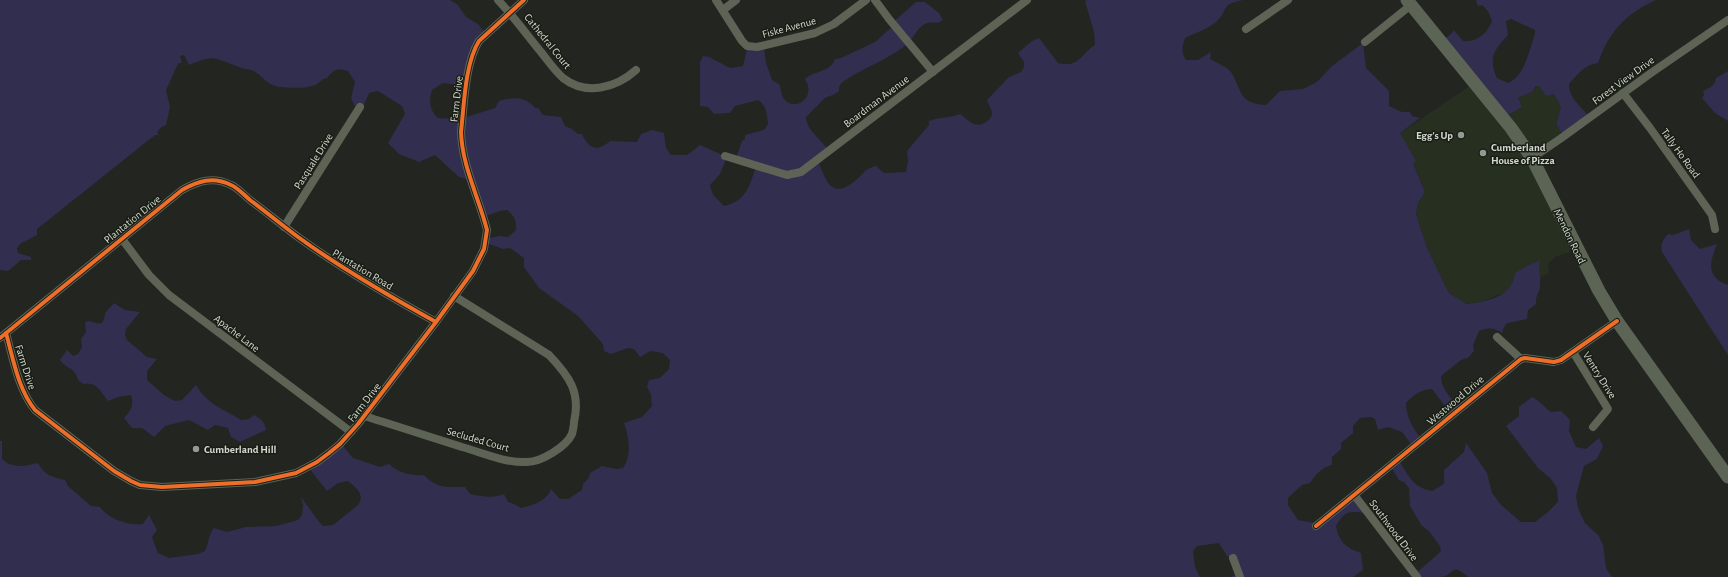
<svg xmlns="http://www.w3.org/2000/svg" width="1728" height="577" font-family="'Alegreya Sans',sans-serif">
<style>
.built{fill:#272f20}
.green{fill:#322e4f;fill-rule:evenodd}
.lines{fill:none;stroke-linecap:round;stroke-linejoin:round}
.street{stroke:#5d6456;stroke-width:8}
.primary{stroke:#5c6555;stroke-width:13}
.cycleway-casing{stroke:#181e14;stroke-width:6}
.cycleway{stroke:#ee6e29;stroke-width:4}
.poi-dot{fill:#969993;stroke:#181e14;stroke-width:1.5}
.labels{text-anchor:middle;stroke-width:3;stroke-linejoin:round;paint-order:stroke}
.street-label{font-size:11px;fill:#d4d8d1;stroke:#181e14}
.poi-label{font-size:11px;font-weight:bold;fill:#d4d8d1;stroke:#181e14;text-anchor:start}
</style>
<rect width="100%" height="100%" fill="#222520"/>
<!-- built -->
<polygon class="built" points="1474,83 1518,98 1532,92 1538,85 1554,94 1561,107 1556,124 1566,138 1533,162 1575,250 1555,257 1548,264 1549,273 1540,278 1538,270 1540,261 1515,273 1512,285 1505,292 1483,301 1467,304 1449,293 1427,248 1416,214 1418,203 1425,191 1400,133"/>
<!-- green -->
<g class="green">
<path d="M0,0H450L458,5L466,17L478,24L487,35L477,47L466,86L443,83L432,90C429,100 429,110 438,118L460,119L495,108L499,101C513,97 526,96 535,108H538L543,115L561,117L565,126L572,129L578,134H582C588,148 597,153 610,141L637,142L641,134L652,130L664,133L666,148L671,155H687L700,145L727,157L720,174L710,185L713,195L724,206C746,201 749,187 756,167L736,158L742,141L745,139V135L764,130L768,124C767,115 767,106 758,100L735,106L730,113L714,114L708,107L700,106V62L703,56L709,57L730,68L743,66L747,49L764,48L766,63L772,80L779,84C781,88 781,95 784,99C795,113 817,97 805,79C814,70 830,73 835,59L841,58L875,42L893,26L892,23L916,2H925L939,13L943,20L938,23C919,20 919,32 908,43C902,49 894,53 888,57C879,62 843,79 840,85C839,86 839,90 839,91L835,94L825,98L806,117C806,130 823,141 830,152L819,164C822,170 825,179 829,184C840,197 857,180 865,171C867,169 872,167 876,166L884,173L906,172L908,161L907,151L929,125V121C939,117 951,118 960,114C965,117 969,122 974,124C980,127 991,121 992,114C992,109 989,105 987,101L988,99L1009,77L1021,72L1024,67V62L1018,53L1032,41L1039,38L1058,63C1080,68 1079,55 1095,45L1094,32L1085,1L1087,0H1243C1218,5 1230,10 1216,22C1208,29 1195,33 1185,38C1182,47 1181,52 1186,60H1198L1211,52L1210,59C1215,62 1227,67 1231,72C1243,92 1238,103 1266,105L1280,91L1303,89L1317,82L1332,66L1363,43L1366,68L1389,91V106L1402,112H1410L1412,116L1420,118L1400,133L1416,161L1413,163L1425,192L1418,203L1416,214L1427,248L1449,293L1467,304C1481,302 1503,299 1511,285C1513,282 1514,277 1515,273L1529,265L1540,260C1538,269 1541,277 1540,286C1540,293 1535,295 1536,304L1528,310L1527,319L1507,323L1504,327L1502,333C1495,328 1488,327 1479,331L1473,345L1474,351L1468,358L1461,360L1441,376C1441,389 1452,399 1460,409L1452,415L1432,389C1422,389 1413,395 1406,403C1406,416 1412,427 1420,437L1411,444L1402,432L1388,427L1378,430L1375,419L1371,417L1360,418L1353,426V433L1341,443V449L1332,457V465C1322,467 1315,475 1310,483L1302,485L1288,498V505L1298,520L1320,524L1353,497L1366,513C1349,511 1345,510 1336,526C1339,542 1346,548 1361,553L1363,570L1353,577H1230L1238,574L1233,559L1227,556L1219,543L1197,546L1193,551L1195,567L1200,577H0V441H2V459C12,469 26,466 38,463C44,475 52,477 65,480L68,486L91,506L100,507C108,519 129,526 143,524L149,515L157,530L152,537L158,553L169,558L198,554L205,551C209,543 208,535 214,528L227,532L246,527L276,526L298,520L302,515L303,505L301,497L320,523L323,526L333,525L358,505C366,494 355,487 348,481L338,483L327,491L309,468L342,445L353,458L380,467L389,464C398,473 412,476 424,475C437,489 447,487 465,487L470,494C481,496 493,499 504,494L508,502L514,504L521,508C533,505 547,501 551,489L560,499H568L582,490L583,484L589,478L590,473L602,466L616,469L623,468C632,455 629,437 624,423L642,417L652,406L651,395L647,387L649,380L660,378L669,369L670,360L663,353L650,351L640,357L634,349L628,348L611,354L604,351L603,344L578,316L539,288L524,267V258L510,248L503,249L486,243V239L499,236L508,237L516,230C517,222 514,215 507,210L500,211L483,217L469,180L459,177L435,155L419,162L399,154L388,143L405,114L402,106L378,91L369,93L363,107L358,113L351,98L355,82L348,71C337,68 334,69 327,78C322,79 321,81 317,84C308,89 290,88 280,87C265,84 264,77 254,71C249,69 243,69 239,67C213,58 216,54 189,65L184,55L180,56L182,63H179C175,68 170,83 166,90L170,107L166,125L160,128L157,133L159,135H155L37,229V235L20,244L17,248L18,253L31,257V260H21L8,271L0,270Z"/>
<path d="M1476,0H1656C1625,14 1609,32 1598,63C1584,65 1578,74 1569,84C1569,99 1583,108 1592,120L1565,138L1556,124L1561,107L1554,94L1546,96L1539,86H1536L1532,92L1518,98L1522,107L1504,117L1441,41L1451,34L1454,30L1463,41C1476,43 1488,33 1492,21L1488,11L1482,5L1478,6ZM1511,19L1535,30V34C1529,50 1525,76 1508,83L1497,78C1488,58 1494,50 1508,35L1506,21Z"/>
<path d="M1728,71V121L1715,113L1702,98L1704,95L1703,91C1709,88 1715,86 1716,78Z"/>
<path d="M1689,229L1691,240L1700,249L1717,244C1710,262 1705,277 1728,285V355L1662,252C1660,244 1663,240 1668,234L1673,235Z"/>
<path d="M114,303L125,310L140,312L126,329L125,335L127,340L147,357L157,359L147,371V380L164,395L175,401L182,400L196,385C208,405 222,408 241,420L249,419L254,415C260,418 266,423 266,430L240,442L231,437L228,428L215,425L208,430L189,420L165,426L154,437L142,428H132L124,418C131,410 134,406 131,395L118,397L108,401C100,391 97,381 83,384L78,380C75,367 66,369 60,360L67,350L73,356L78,354L82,347L81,339L86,332L85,322C91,319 96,325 102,323L105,316V313Z"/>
<path d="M1532,397C1539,400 1545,408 1551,412L1561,411L1570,420L1569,431L1576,447L1586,449L1599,438L1603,446L1597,459L1584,466L1576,496L1578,508L1585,523L1599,536L1603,545L1606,568L1612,577H1468C1450,562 1456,575 1441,577C1433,577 1423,577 1415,577L1414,575L1438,554L1441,551L1440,546L1429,531L1422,526L1410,506L1409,488L1404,482L1399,480L1391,467L1400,462C1410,478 1413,487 1432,491L1444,484V470L1464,452L1466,443L1487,473L1492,493L1501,505L1521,522H1535L1548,512L1558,502L1557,488L1551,479L1538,468L1506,426L1519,416V407Z"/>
</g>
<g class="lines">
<!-- street -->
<g class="street">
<path d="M498,0C514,17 527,35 541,52C548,61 555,71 563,78C586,96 616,88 636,70"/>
<polyline points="716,0 742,41 747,46 757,47 815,33 834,24 866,0"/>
<polyline points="875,0 889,19 933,72"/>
<polyline points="723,10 736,0"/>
<polyline points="1246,29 1288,0"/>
<polyline points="1365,42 1411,5"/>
<polyline points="1623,93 1650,128 1712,215 1715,229"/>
<polyline points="725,156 787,175 801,172 1027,0"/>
<polyline points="1532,158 1560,139 1651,73 1728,20"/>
<polyline points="284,227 360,107"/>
<polyline points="122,239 149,275 169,295 351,432"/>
<path d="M6,333C13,358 18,389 35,410L114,471L131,481L140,485L162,487L255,482L296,473L317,462L329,453L340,444L358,424L436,322L473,271L484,249L487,230C479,198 462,166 461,132C464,106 465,63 479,41L524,0"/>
<polyline points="1497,337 1521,359"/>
<path d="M0,338L182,190C198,181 213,176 231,185C238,188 244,195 250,200C266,212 282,225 298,237C342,269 389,296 436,322"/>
<polyline points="1573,352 1608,409 1593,427"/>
<path d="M364,416C397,426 430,437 462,447C483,453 505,463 527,462C541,462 566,447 572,434C573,430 574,426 574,422C581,392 569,376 549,355L454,296"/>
<polyline points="1355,496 1417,577"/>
<polyline points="1316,526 1521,359 1525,358 1554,362 1561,360 1617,321"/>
<polyline points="1233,558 1240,577"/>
</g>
<!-- primary -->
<polyline class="primary" points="1407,0 1511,128 1532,158 1599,291 1617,321 1728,477"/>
<defs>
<g id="cycleway">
<path d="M6,333C13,358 18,389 35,410L114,471L131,481L140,485L162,487L255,482L296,473L317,462L329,453L340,444L358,424L436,322L473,271L484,249L487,230C479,198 462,166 461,132C464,106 465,63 479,41L524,0"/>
<path d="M0,338L182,190C198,181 213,176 231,185C238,188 244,195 250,200C266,212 282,225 298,237C342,269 389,296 436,322"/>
<polyline points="1316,526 1521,359 1525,358 1554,362 1561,360 1617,321"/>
</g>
</defs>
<!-- cycleway casing -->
<use href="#cycleway" class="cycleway-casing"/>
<!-- cycleway -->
<use href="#cycleway" class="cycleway"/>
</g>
<!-- markers -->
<g class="poi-dot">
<circle cx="1461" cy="135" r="4"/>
<circle cx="1483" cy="153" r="4"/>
<circle cx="196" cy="449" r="4"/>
</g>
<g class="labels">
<!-- street labels -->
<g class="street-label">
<text transform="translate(789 27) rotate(-15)" y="4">Fiske Avenue</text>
<text transform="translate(548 41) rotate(51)" y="4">Cathedral Court</text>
<text transform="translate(1623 80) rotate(-36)" y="4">Forest View Drive</text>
<text transform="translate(456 99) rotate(-83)" y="4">Farm Drive</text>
<text transform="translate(876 101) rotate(-37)" y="4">Boardman Avenue</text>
<text transform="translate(1681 153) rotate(54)" y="4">Tally Ho Road</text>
<text transform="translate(313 161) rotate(-58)" y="4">Pasquale Drive</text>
<text transform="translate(132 219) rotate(-39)" y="4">Plantation Drive</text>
<text transform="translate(1570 236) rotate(64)" y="4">Mendon Road</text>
<text transform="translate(363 269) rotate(31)" y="4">Plantation Road</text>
<text transform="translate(237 333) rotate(37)" y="4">Apache Lane</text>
<text transform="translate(26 367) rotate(72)" y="4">Farm Drive</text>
<text transform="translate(1600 375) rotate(58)" y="4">Ventry Drive</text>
<text transform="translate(1455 400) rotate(-40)" y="4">Westwood Drive</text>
<text transform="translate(364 402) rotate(-52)" y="4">Farm Drive</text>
<text transform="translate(478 439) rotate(16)" y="4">Secluded Court</text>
<text transform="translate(1394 530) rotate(53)" y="4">Southwood Drive</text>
</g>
<!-- poi labels -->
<g class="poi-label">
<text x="1453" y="139" text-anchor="end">Egg's Up</text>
<text x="1491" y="151">Cumberland<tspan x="1491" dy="13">House of Pizza</tspan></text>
<text x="204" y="453">Cumberland Hill</text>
</g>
</g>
</svg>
